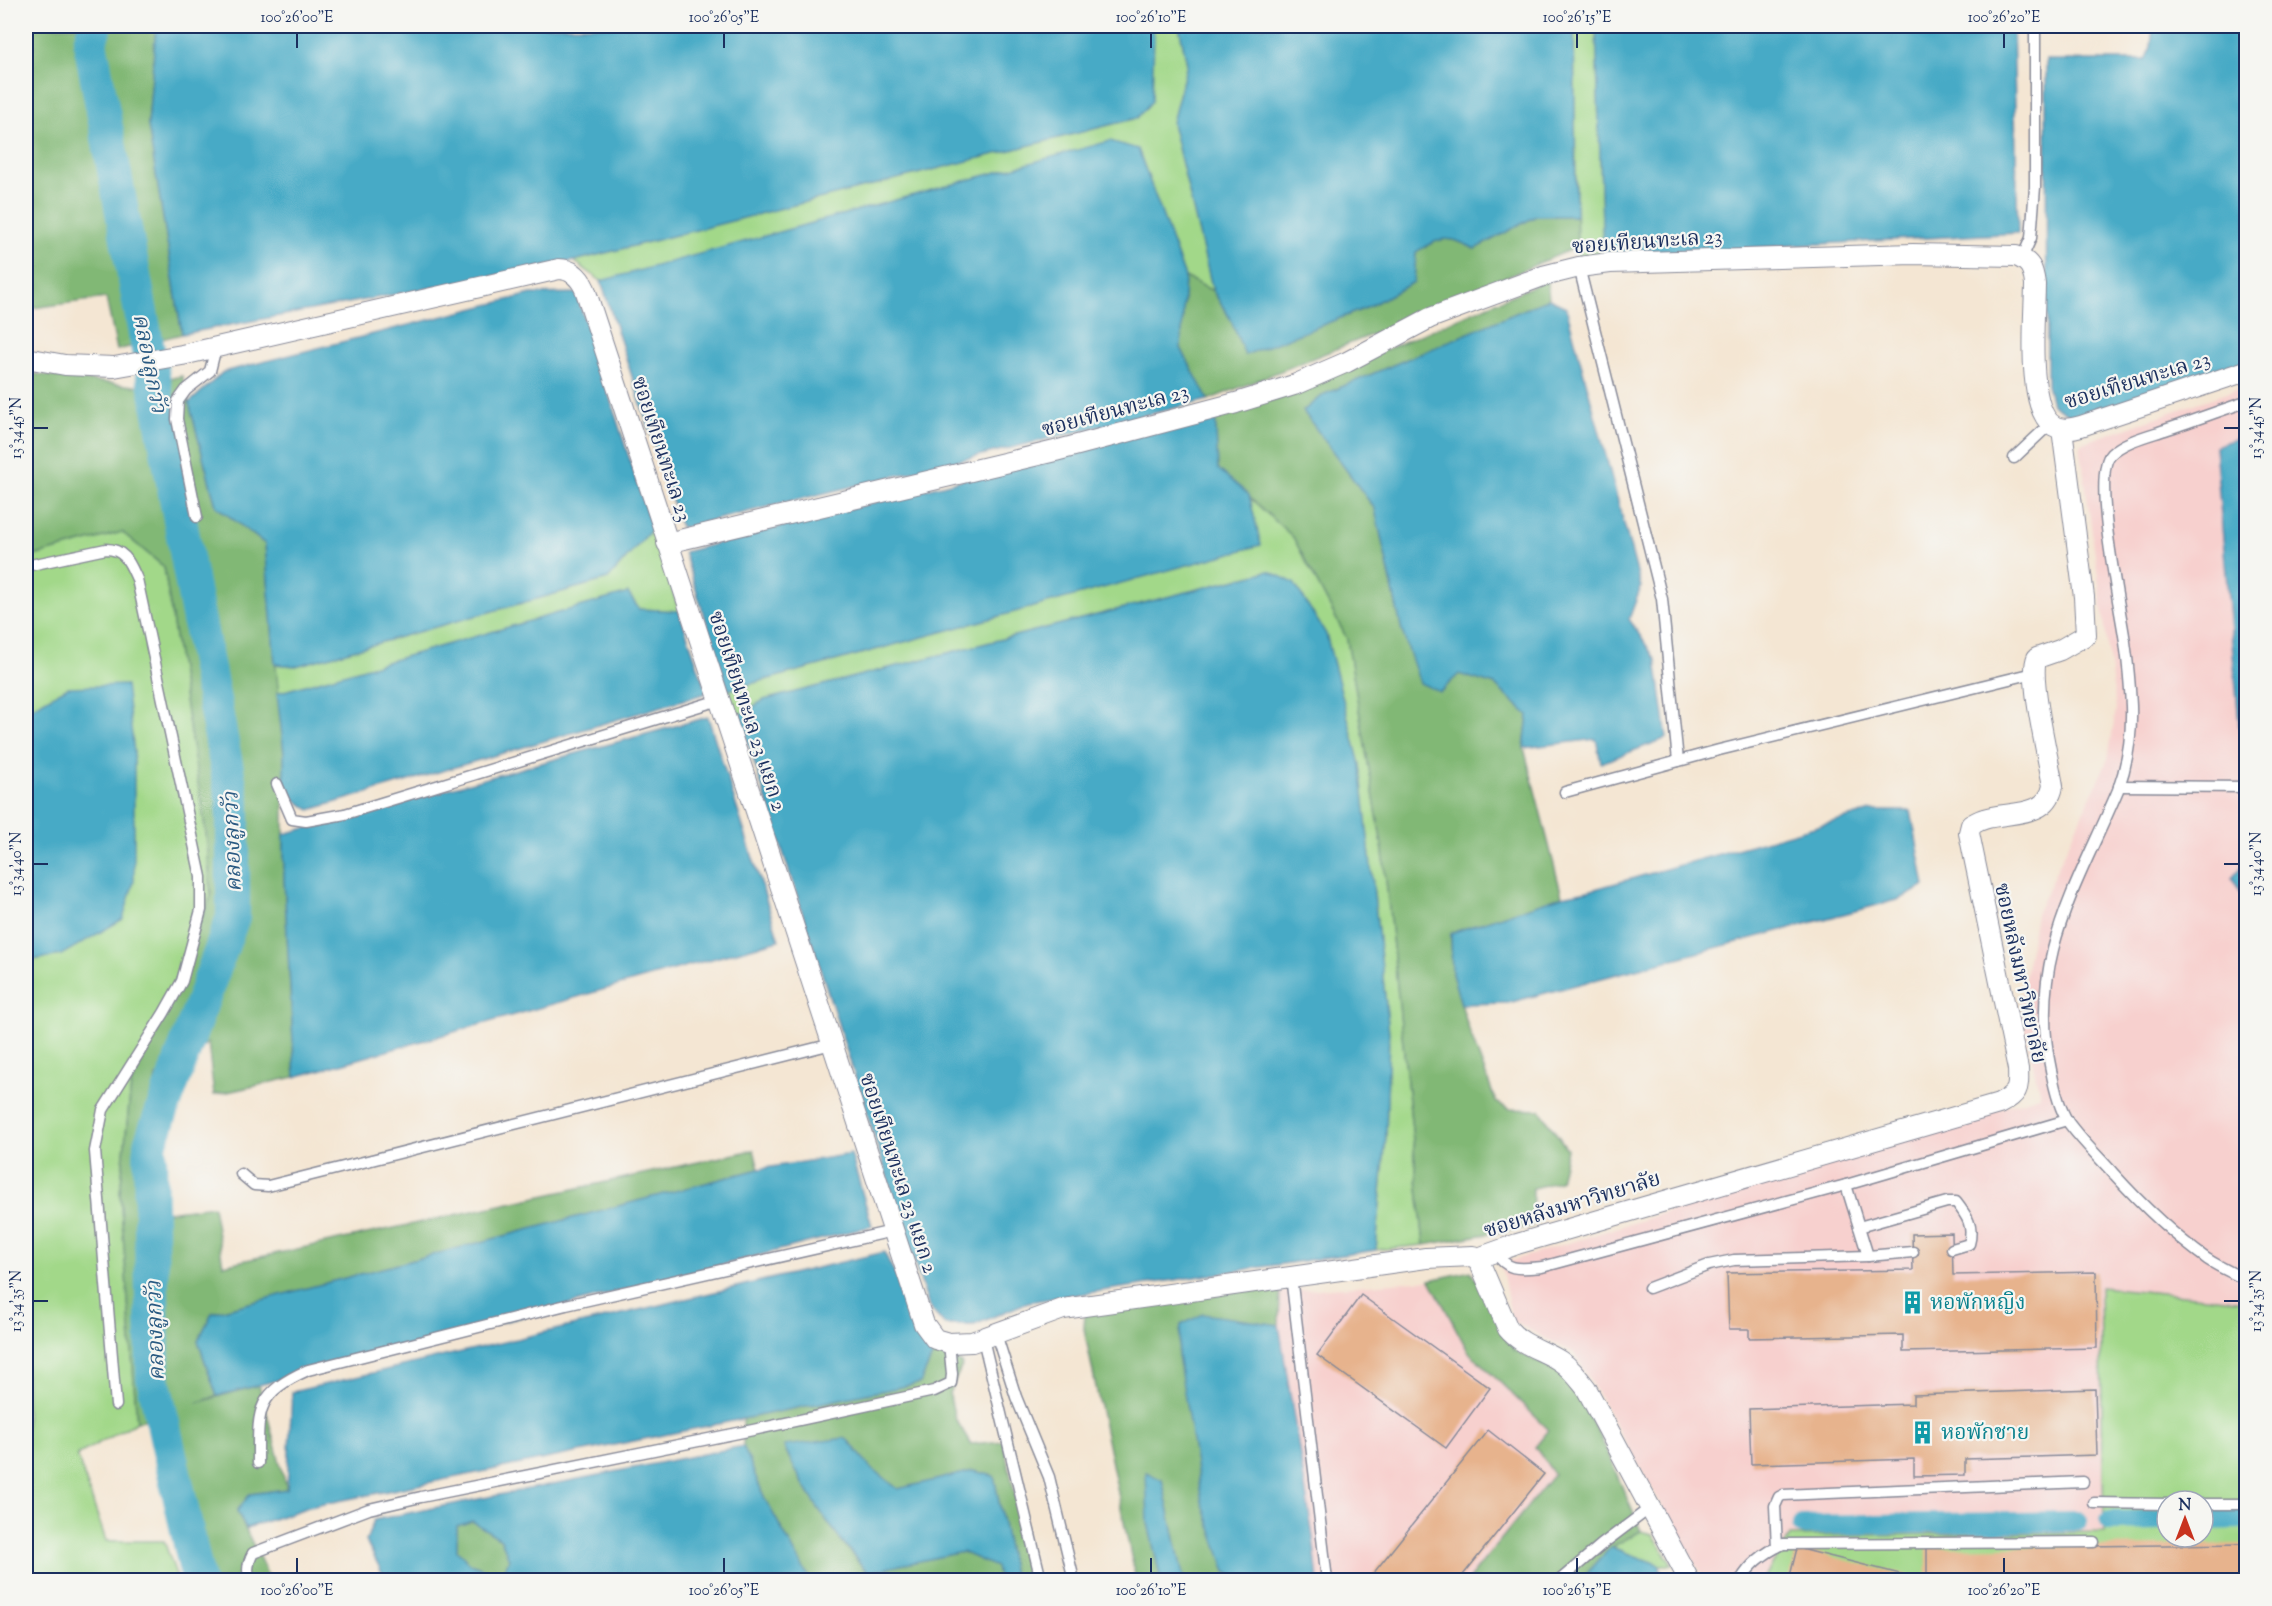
<svg xmlns="http://www.w3.org/2000/svg" width="2272" height="1606" font-family="'Sorts Mill Goudy','Noto Serif Thai',serif">
<style>
.built{fill:#f7d0ce;fill-rule:evenodd}
.green{fill:#a2d889;stroke:#5e8474;stroke-width:1.5;fill-rule:evenodd}
.forest{fill:#81b875;stroke:#4e746a;stroke-width:1.5}
.water{fill:#47aac6;stroke:#316c92;stroke-width:1.5;fill-rule:evenodd}
.lines{fill:none;stroke-linecap:round;stroke-linejoin:round}
.canal{stroke:#47aac6;stroke-width:20}
.river{stroke:#47aac6;stroke-width:34}
.building{fill:#e7b38d}
.service-casing{stroke:#888a98;stroke-width:13}
.minor-casing{stroke:#888a98;stroke-width:22}
.service{stroke:#fff;stroke-width:10}
.minor{stroke:#fff;stroke-width:20}
.ticks{fill:none;stroke:#1b2f5e;stroke-width:2}
.labels{text-anchor:middle;stroke-width:4.5;stroke-linejoin:round;paint-order:stroke}
.street-label{font-size:21px;fill:#1b2f5e;stroke:#f6f6f2}
.culture-label{font-size:21px;fill:#0d838f;stroke:#f6f6f2;text-anchor:start}
.water-label{font-size:22px;font-style:italic;fill:#2a5a82;stroke:#f6f6f2}
.neatline{fill:none;stroke:#1b2f5e;stroke-width:2}
.ticks-label{font-size:15px;text-anchor:middle;fill:#1b2f5e}
</style>
<rect width="100%" height="100%" fill="#f6f6f2"/>
<filter id="ink" filterUnits="userSpaceOnUse"><feTurbulence type="fractalNoise" baseFrequency=".0167" numOctaves="2"/><feDisplacementMap in="SourceGraphic" scale="12" xChannelSelector="R" yChannelSelector="G"/><feConvolveMatrix kernelMatrix="1 2 1 2 8 2 1 2 1" color-interpolation-filters="sRGB"/></filter>
<filter id="wash" filterUnits="userSpaceOnUse"><feTurbulence type="fractalNoise" baseFrequency=".008" numOctaves="4" result="noise"/><feDisplacementMap in="SourceGraphic" scale="24" xChannelSelector="R" yChannelSelector="G"/><feGaussianBlur stdDeviation="1.35" result="paint"/><feColorMatrix in="noise" values="0 0 0 0 0 0 0 0 0 0 0 0 0 0 0 0 0 1.4 0 .05"/><feComposite in="paint" operator="in"/></filter>
<g filter="url(#wash)">
<rect width="100%" height="100%" fill="#f4e6d3"/>
<!-- built -->
<g class="built">
<path d="M2246,386V1580H1705L1574,1353L1512,1321L1501,1264L2040,1096L2020,1004L2036,914L2108,759L2116,709L2080,444ZM2167,1501H2203V1537H2167Z"/>
<polygon points="1430,1280 1468,1351 1549,1430 1554,1474 1468,1580 1318,1580 1313,1537 1279,1325 1280,1292"/>
</g>
<!-- green -->
<g class="green">
<polygon points="1152,26 1179,26 1187,64 1172,123 1213,291 1185,277 1138,149 601,281 574,261 1137,118 1154,36"/>
<polygon points="1574,26 1596,26 1603,256 1577,256"/>
<polygon points="1249,495 1293,537 1347,639 1383,851 1424,1245 1376,1250 1386,1135 1389,1033 1360,765 1326,634 1294,583 1268,571 764,700 739,715 728,690 1260,545"/>
<polygon points="652,529 679,611 639,609 628,593 277,693 275,664 296,666 608,579"/>
<polygon points="122,532 164,567 207,840 211,896 131,1085 120,1193 137,1422 77,1455 106,1541 164,1541 178,1580 26,1580 26,961 61,955 134,752 68,687 26,711 26,558"/>
<path d="M2100,1287L2246,1301V1580H1763L1790,1536L2104,1532ZM2167,1501H2203V1537H2167Z"/>
<polygon points="1641,1531 1653,1534 1672,1565 1660,1565 1611,1547"/>
</g>
<!-- forest -->
<g class="forest">
<polygon points="26,26 156,26 148,125 182,334 117,350 106,298 26,309 26,53 34,47 32,32 26,28"/>
<path d="M1536,216H1576L1577,247L1381,331L1208,400L1181,348L1185,277L1213,291L1230,318L1245,354L1366,308L1414,282L1416,252C1441,236 1449,235 1475,249Z"/>
<polygon points="1547,280 1549,299 1325,394 1303,411 1375,509 1402,631 1440,692 1459,674 1495,685 1528,715 1524,748 1562,896 1451,933 1452,974 1470,1033 1496,1102 1509,1109 1540,1110 1567,1149 1560,1181 1533,1188 1532,1226 1424,1245 1383,851 1347,639 1293,537 1218,469 1215,414 1309,383"/>
<polygon points="26,373 134,386 182,376 216,506 265,544 284,753 284,879 295,1077 214,1095 208,1043 156,1076 136,1216 213,1206 223,1265 754,1150 759,1169 212,1313 198,1341 217,1396 196,1403 259,1385 287,1489 250,1494 237,1511 270,1580 209,1580 172,1411 137,1422 120,1193 131,1085 211,896 207,840 164,567 122,532 26,558"/>
<polygon points="1471,1271 1514,1350 1563,1374 1599,1433 1641,1531 1611,1547 1581,1580 1468,1580 1554,1474 1535,1447 1549,1430 1468,1351 1430,1280"/>
<polygon points="1249,1290 1280,1292 1279,1325 1203,1315 1181,1325 1178,1355 1226,1572 1242,1580 1184,1580 1162,1480 1148,1523 1161,1580 1136,1580 1084,1329 1085,1313"/>
<path d="M934,1352L963,1364L949,1393L955,1418L971,1444L1003,1441L1034,1580H1014L994,1476L973,1471L898,1489L871,1468L846,1438L784,1447C805,1493 834,1534 867,1572L962,1552L997,1567L999,1580H810L765,1499L743,1446V1419L920,1383Z"/>
<polygon points="472,1521 501,1539 509,1559 503,1577 471,1564 457,1551 457,1526"/>
</g>
<!-- water -->
<g class="water">
<polygon points="156,26 1152,26 1154,36 1152,101 1137,118 574,261 182,334 148,125"/>
<path d="M1179,26H1574L1576,216H1536L1475,249C1450,235 1440,236 1416,252L1414,282L1366,308L1245,355L1230,318L1213,291L1172,123L1187,64Z"/>
<polygon points="1596,26 2013,26 2018,233 1603,256"/>
<polygon points="2153,26 2246,26 2246,363 2074,418 2052,404 2047,385 2046,60 2145,60 2151,47"/>
<polygon points="1110,141 1138,149 1185,277 1181,348 1208,400 681,528 601,281"/>
<polygon points="576,293 652,529 608,579 296,666 275,664 265,544 216,506 189,403 223,372 531,294"/>
<polygon points="1549,299 1566,307 1641,587 1629,619 1656,660 1667,738 1601,763 1596,739 1524,748 1528,715 1495,685 1459,674 1440,692 1420,683 1402,631 1375,509 1303,411 1325,394"/>
<polygon points="1215,414 1218,469 1249,495 1261,545 728,690 684,552"/>
<polygon points="2246,435 2246,757 2242,757 2215,446"/>
<polygon points="1269,571 1294,583 1326,634 1360,765 1389,1033 1386,1135 1376,1250 1028,1302 974,1325 945,1325 929,1307 739,715 764,700"/>
<polygon points="628,593 639,609 679,611 707,693 310,810 284,792 284,753 277,693"/>
<polygon points="126,685 134,752 134,881 123,919 61,955 26,961 26,711 68,687"/>
<polygon points="708,717 779,940 295,1077 284,879 284,834"/>
<polygon points="1871,811 1911,811 1925,886 1900,899 1508,1003 1461,1004 1452,974 1451,933 1562,896 1588,891"/>
<polygon points="2246,862 2246,901 2232,878"/>
<polygon points="851,1154 872,1226 217,1396 198,1341 212,1313 759,1169"/>
<polygon points="884,1252 934,1352 920,1383 309,1507 246,1528 237,1511 250,1494 287,1489 292,1392"/>
<polygon points="1203,1314 1279,1325 1313,1537 1318,1580 1242,1580 1226,1572 1202,1502 1178,1355 1181,1325"/>
<path d="M846,1438L871,1468L898,1489L973,1471L994,1476L1014,1580H999L996,1567L962,1552L868,1572C834,1534 805,1493 784,1446Z"/>
<path d="M743,1446L765,1499L810,1580H386L366,1541L374,1520ZM472,1521L501,1539L509,1559L502,1577L471,1564L457,1551V1526Z"/>
<polygon points="1146,1472 1162,1480 1184,1580 1161,1580 1148,1523"/>
<polygon points="1611,1547 1660,1565 1662,1580 1581,1580"/>
</g>
<g class="lines">
<!-- canal -->
<g class="canal">
<polyline points="2203,1520 2246,1519"/>
<polyline points="2110,1521 2167,1520"/>
<polyline points="1802,1525 2078,1521"/>
</g>
<!-- river -->
<polyline class="river" points="95,26 90,42 233,801 233,917 150,1144 153,1378 198,1580"/>
</g>
<g id="blocks">
<!-- building -->
<g class="building">
<polygon points="1952,1233 1953,1275 2096,1272 2097,1348 1903,1352 1903,1335 1749,1338 1749,1329 1729,1329 1727,1273 1913,1270 1912,1234"/>
<polygon points="1361,1295 1490,1388 1446,1448 1317,1355"/>
<polygon points="2095,1389 2097,1455 1965,1459 1965,1475 1914,1476 1914,1459 1751,1464 1749,1409 1913,1404 1913,1395"/>
<polygon points="1488,1430 1544,1474 1459,1580 1368,1580"/>
<polygon points="2245,1544 2246,1580 1927,1580 1927,1548"/>
<polygon points="1797,1548 1924,1580 1789,1580"/>
</g>
</g>
</g>
<g filter="url(#ink)">
<use href="#blocks" fill-opacity="0" stroke="#888a98" stroke-width="1.5"/>
<g class="lines">
<defs>
<g id="service">
<polyline points="2022,258 2031,238 2035,187 2035,26"/>
<polyline points="1579,267 1662,599 1678,761"/>
<path d="M2246,402C2219,411 2192,421 2165,430C2147,436 2125,441 2111,454C2091,474 2121,611 2125,642C2128,663 2130,685 2131,706C2132,736 2128,762 2118,790C2077,887 2027,960 2051,1070C2054,1086 2059,1108 2068,1122C2081,1140 2098,1156 2113,1173C2141,1204 2172,1234 2207,1259C2219,1267 2233,1273 2246,1280"/>
<polyline points="2014,458 2051,423"/>
<polyline points="197,517 177,419 178,401 186,390 210,371 216,347"/>
<path d="M26,566L106,549C125,549 130,564 137,579L201,877V910L182,981L164,1013L103,1110L95,1151L116,1405"/>
<polyline points="277,784 292,819 306,821 345,814 719,700"/>
<polyline points="2119,786 2246,787"/>
<polyline points="1565,792 1719,750 2034,673"/>
<polyline points="241,1174 254,1185 268,1186 832,1044"/>
<polyline points="1846,1185 1868,1256"/>
<path d="M1859,1227L1947,1202H1956C1967,1216 1974,1226 1969,1244L1952,1249"/>
<path d="M1495,1252C1508,1272 1520,1269 1542,1267L1846,1185L2067,1120"/>
<polyline points="1291,1276 1327,1580"/>
<polyline points="1649,1288 1709,1265 1734,1260 1868,1256 1913,1252"/>
<polyline points="996,1334 1016,1397 1049,1477 1074,1580"/>
<polyline points="983,1339 1041,1580"/>
<path d="M258,1463C258,1410 255,1394 308,1370L566,1305L893,1231"/>
<polyline points="2094,1503 2167,1504"/>
<polyline points="2203,1504 2246,1504"/>
<polyline points="1777,1547 1775,1506 1779,1497 1783,1495 2083,1482"/>
<path d="M250,1580C246,1570 248,1562 253,1553L369,1509L421,1497L753,1430L934,1391L951,1383L952,1374L949,1343"/>
<polyline points="1560,1580 1601,1545 1650,1508"/>
<path d="M1741,1580C1750,1564 1766,1552 1783,1544L2094,1542"/>
</g>
<g id="minor">
<path d="M26,358L65,365L114,367L182,355L559,269C572,269 580,278 585,289L924,1324L935,1339L949,1343L972,1342L1063,1309L1426,1258L1473,1256L1479,1261L1508,1329C1521,1345 1543,1350 1560,1361C1571,1368 1578,1378 1586,1388L1689,1580"/>
<path d="M667,543L1055,451L1236,403L1294,385L1347,362L1430,318L1543,276L1579,267L1610,263L1913,254L2016,256C2031,262 2033,269 2035,284C2035,315 2025,409 2054,426C2063,431 2072,428 2081,426L2246,371"/>
<path d="M1478,1258L1517,1244L1999,1104C2018,1094 2019,1090 2018,1069L1969,833L1971,825C1975,823 1980,820 1984,819C2008,811 2047,819 2053,786C2049,761 2028,677 2037,658L2060,650L2086,635L2084,597L2062,429"/>
</g>
</defs>
<!-- service casing -->
<use href="#service" class="service-casing"/>
<!-- minor casing -->
<use href="#minor" class="minor-casing"/>
<!-- service -->
<use href="#service" class="service"/>
<!-- minor -->
<use href="#minor" class="minor"/>
</g>
</g>
<!-- ticks -->
<path class="ticks" d="M297,33V48M724,33V48M1151,33V48M1577,33V48M2004,33V48M33,428H48M2224,428H2239M33,864H48M2224,864H2239M33,1301H48M2224,1301H2239M297,1558V1573M724,1558V1573M1151,1558V1573M1577,1558V1573M2004,1558V1573"/>
<!-- icons -->
<defs>
<symbol id="building-bare" viewBox="-9 -9 18 18"><path d="M-4-6H4V6H1V3H-1V6H-4ZM-2.5-4.3h1.7v1.8h-1.7ZM.8-4.3h1.7v1.8H.8ZM-2.5-1h1.7V.8h-1.7ZM.8-1h1.7V.8H.8Z" fill="#0f9aa8" stroke="#f6f6f2" stroke-width="2.5" paint-order="stroke"/></symbol>
</defs>
<g fill-rule="evenodd">
<use href="#building-bare" x="1896" y="1286" width="33" height="33"/>
<use href="#building-bare" x="1906" y="1416" width="33" height="33"/>
</g>
<g class="labels">
<!-- street labels -->
<g class="street-label">
<text transform="translate(1647 241) rotate(-4)" y="7">ซอยเทียนทะเล 23</text>
<text transform="translate(2137 380) rotate(-17)" y="7">ซอยเทียนทะเล 23</text>
<text transform="translate(1115 410) rotate(-15)" y="7">ซอยเทียนทะเล 23</text>
<text transform="translate(662 449) rotate(72)" y="7">ซอยเทียนทะเล 23</text>
<text transform="translate(748 711) rotate(72)" y="7">ซอยเทียนทะเล 23 แยก 2</text>
<text transform="translate(2021 973) rotate(78)" y="7">ซอยหลังมหาวิทยาลัย</text>
<text transform="translate(899 1173) rotate(72)" y="7">ซอยเทียนทะเล 23 แยก 2</text>
<text transform="translate(1572 1204) rotate(-17)" y="7">ซอยหลังมหาวิทยาลัย</text>
</g>
<!-- culture labels -->
<g class="culture-label">
<text x="1930" y="1309">หอพักหญิง</text>
<text x="1941" y="1439">หอพักชาย</text>
</g>
<!-- water labels -->
<g class="water-label">
<text transform="translate(151 363) rotate(79)" y="8">คลองลูกวัว</text>
<text transform="translate(231 842) rotate(-92)" y="8">คลองลูกวัว</text>
<text transform="translate(154 1331) rotate(-92)" y="8">คลองลูกวัว</text>
</g>
</g>
<!-- margin -->
<rect width="2272" height="1606" fill="none" stroke="#f6f6f2" stroke-width="66"/>
<!-- north arrow -->
<g transform="translate(2185 1519)"><circle r="28" fill="#f6f6f2" stroke="#9ea6b7" stroke-width="1.5"/>
<path d="M0-4.5L10 22L0 15L-10 22Z" fill="#c8321e"/>
<text y="-9" font-size="16" font-weight="bold" text-anchor="middle" fill="#1b2f5e">N</text>
</g>
<rect x="33" y="33" width="2206" height="1540" class="neatline"/>
<g class="ticks-label">
<text x="297" y="22">100°26'00"E</text>
<text x="724" y="22">100°26'05"E</text>
<text x="1151" y="22">100°26'10"E</text>
<text x="1577" y="22">100°26'15"E</text>
<text x="2004" y="22">100°26'20"E</text>
<text transform="translate(16 428) rotate(-90)" y="5">13°34'45"N</text>
<text transform="translate(2256 428) rotate(-90)" y="5">13°34'45"N</text>
<text transform="translate(16 864) rotate(-90)" y="5">13°34'40"N</text>
<text transform="translate(2256 864) rotate(-90)" y="5">13°34'40"N</text>
<text transform="translate(16 1301) rotate(-90)" y="5">13°34'35"N</text>
<text transform="translate(2256 1301) rotate(-90)" y="5">13°34'35"N</text>
<text x="297" y="1595">100°26'00"E</text>
<text x="724" y="1595">100°26'05"E</text>
<text x="1151" y="1595">100°26'10"E</text>
<text x="1577" y="1595">100°26'15"E</text>
<text x="2004" y="1595">100°26'20"E</text>
</g>
</svg>
